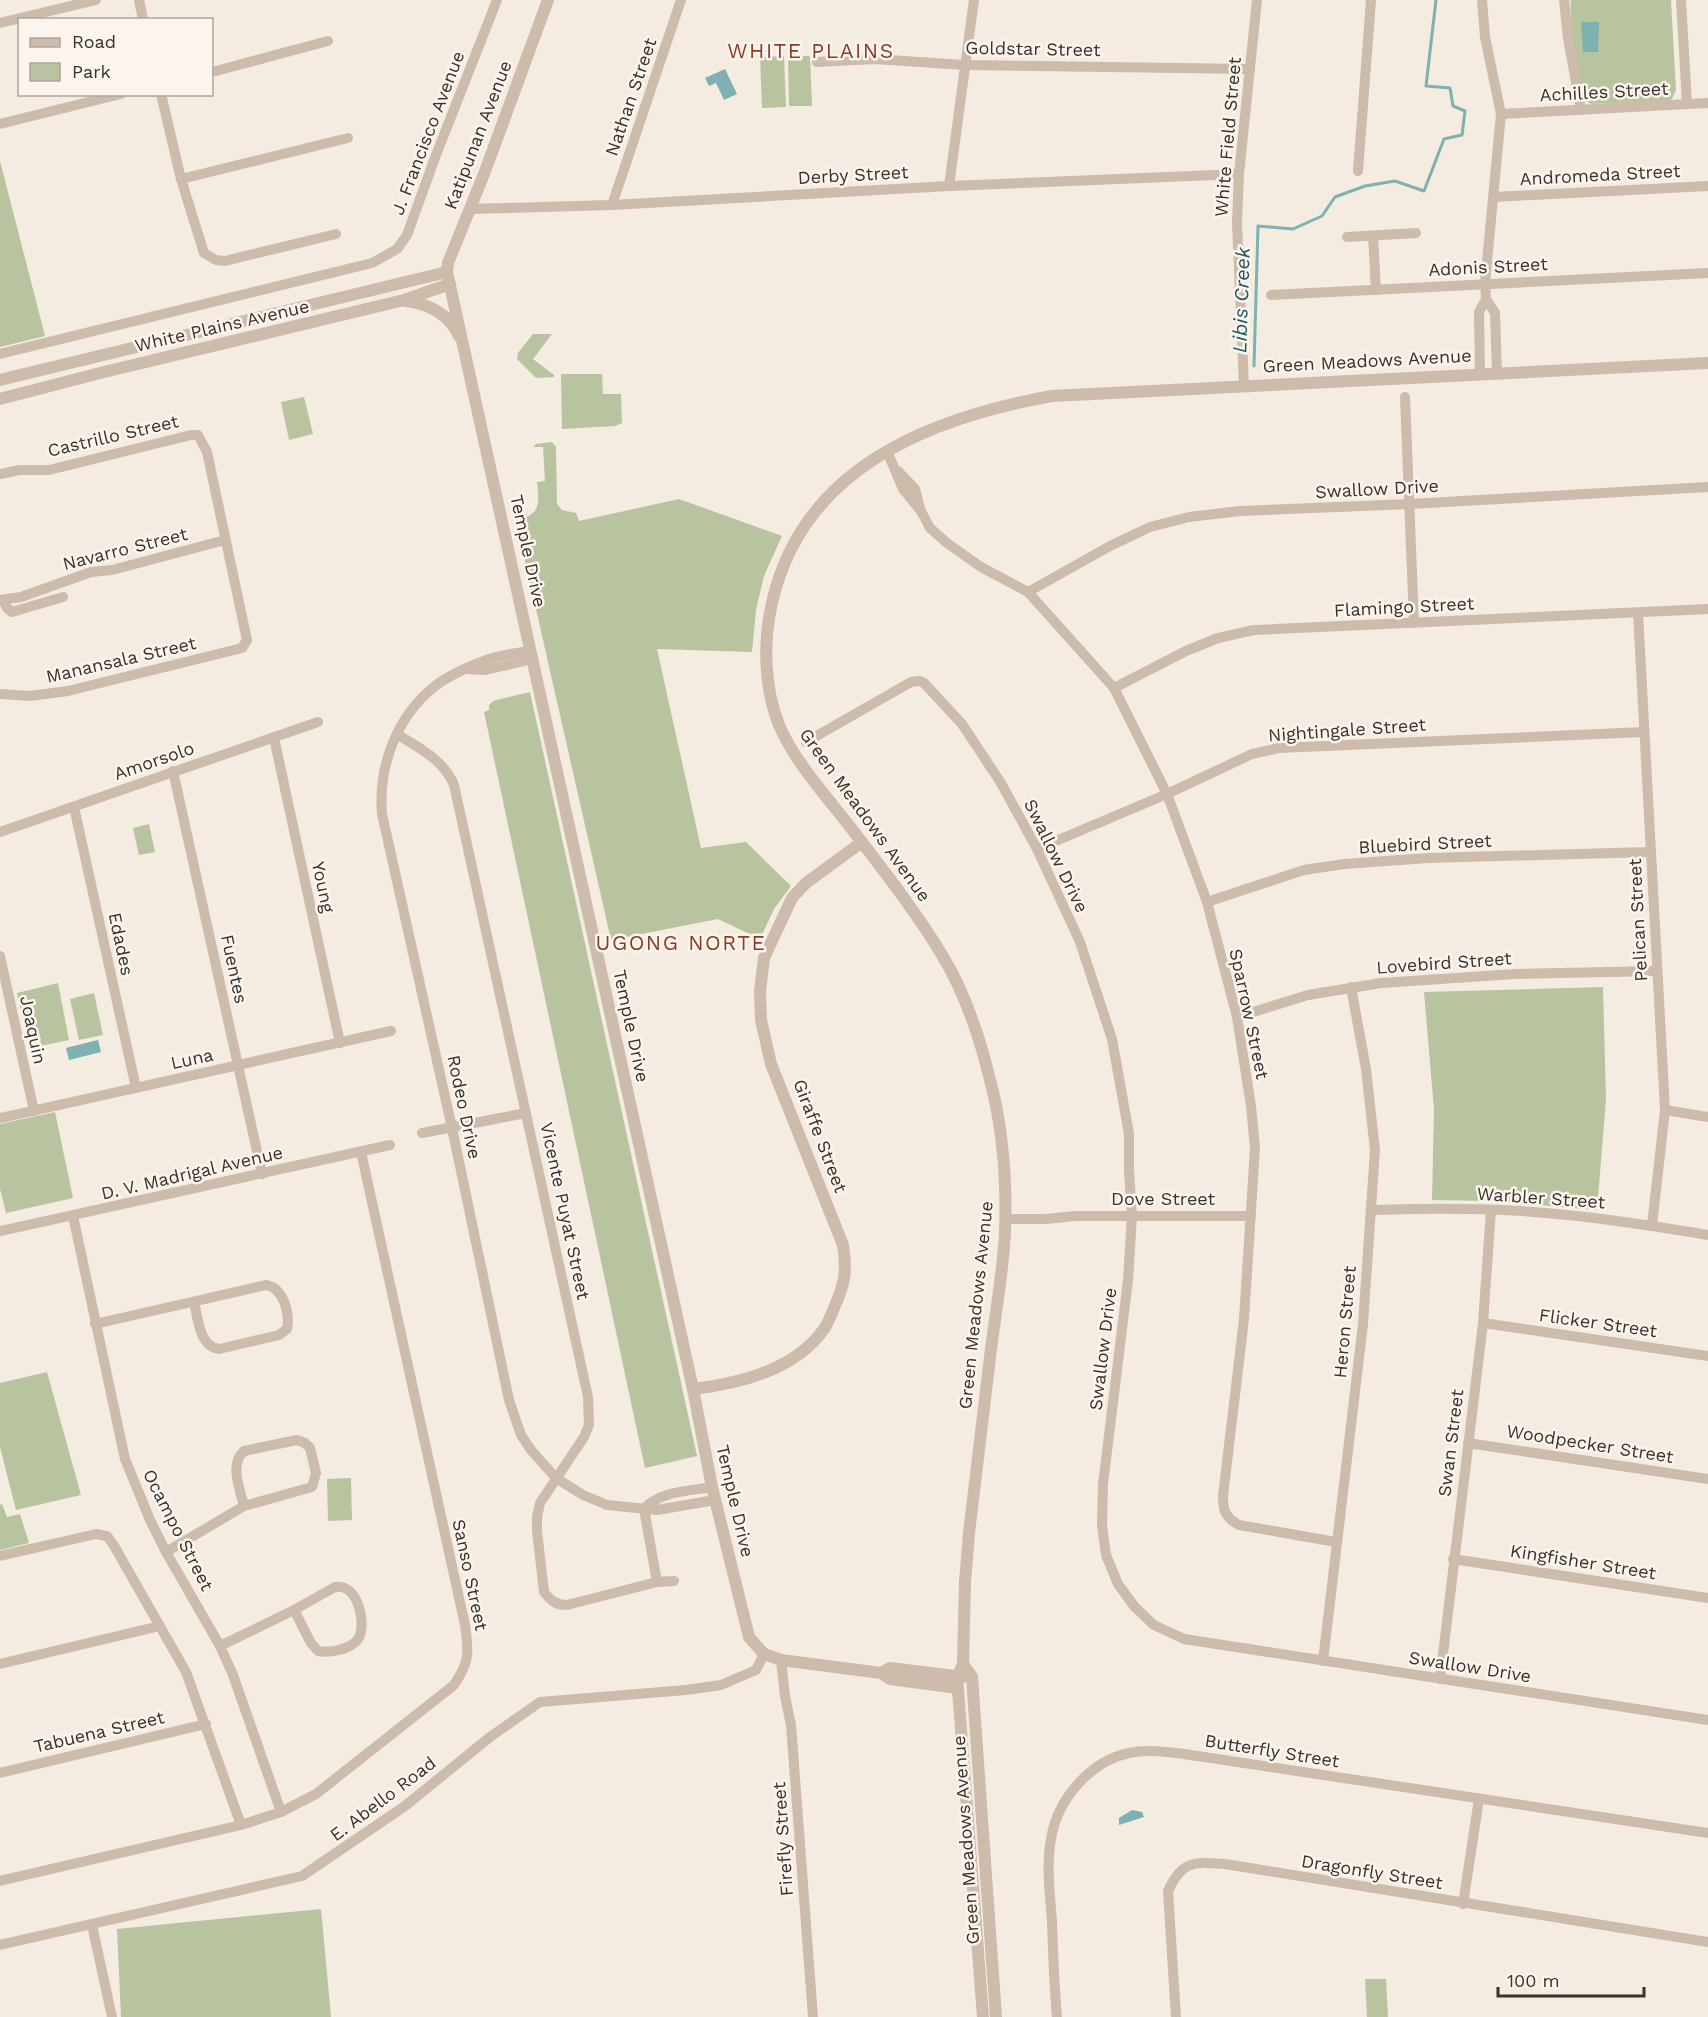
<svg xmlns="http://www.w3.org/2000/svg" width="1708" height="2017" font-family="'Work Sans',sans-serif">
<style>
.green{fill:#b8c4a0}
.water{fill:#7fb0b2}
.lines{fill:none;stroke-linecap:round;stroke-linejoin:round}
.stream{stroke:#7fb0b2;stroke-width:3}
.minor{stroke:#cdbbac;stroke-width:10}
.tertiary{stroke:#cdbbac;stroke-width:12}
.labels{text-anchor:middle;stroke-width:5;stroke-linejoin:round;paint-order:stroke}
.street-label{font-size:18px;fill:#3b302b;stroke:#fbf5ee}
.water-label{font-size:20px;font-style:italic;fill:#1f5a5e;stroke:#fbf5ee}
.quarter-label{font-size:21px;letter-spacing:1.5px;fill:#8c3b22;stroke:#fbf5ee}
</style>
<rect width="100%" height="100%" fill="#f4ebe1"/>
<!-- green -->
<g class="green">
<path d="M1571,0H1671L1676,90L1672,99L1668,101L1591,104C1588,102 1586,102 1584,98C1577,81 1569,18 1571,0Z"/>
<polygon points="784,56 786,107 762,108 760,57"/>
<polygon points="788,56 810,56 812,106 789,106"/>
<polygon points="0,161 45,336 0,347"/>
<polygon points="533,334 552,334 533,359 554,375 554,377 536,378 517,359 518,353"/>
<polygon points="561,374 602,374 603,394 621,394 622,423 615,426 562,429"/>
<polygon points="304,397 313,434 289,440 281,402"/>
<path d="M552,442L556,447L557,504L562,510L576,513L579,521L679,499L782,536L764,576L756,610L752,652L657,649L701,848L746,842L791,886L774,909L760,939L718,919L611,940L519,534L522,533L519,519C542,515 539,499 537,482L545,481L543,447H533L536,444Z"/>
<polygon points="530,692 697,1456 645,1468 484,712 489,710 489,705 493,701"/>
<polygon points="149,824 155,852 139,855 133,828"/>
<polygon points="58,983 69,1040 30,1048 17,993"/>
<polygon points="1603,987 1606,1099 1597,1210 1490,1201 1432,1200 1434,1110 1424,992"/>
<polygon points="94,993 103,1035 79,1040 70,999"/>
<polygon points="55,1112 73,1198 6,1213 0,1189 0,1124"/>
<polygon points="47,1372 81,1495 16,1510 0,1447 0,1383"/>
<polygon points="351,1478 352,1520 328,1521 327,1479"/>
<polygon points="2,1504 7,1517 20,1514 29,1543 0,1550 0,1505"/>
<polygon points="321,1909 331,2017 121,2017 117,1929"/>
<polygon points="1365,1979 1386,1979 1388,2017 1367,2017"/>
</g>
<!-- water -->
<g class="water">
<polygon points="1581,22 1599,22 1598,52 1583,52"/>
<polygon points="725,69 737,94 724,100 716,83 709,86 705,78"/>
<polygon points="98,1040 101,1052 69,1060 66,1048"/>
<polygon points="1132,1810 1142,1812 1144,1817 1119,1825 1119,1818"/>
</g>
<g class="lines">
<!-- stream -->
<polyline class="stream" points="1254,366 1258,226 1293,229 1322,216 1335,197 1365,186 1395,181 1424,191 1444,139 1462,135 1465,111 1453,106 1450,88 1426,86 1436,0"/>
<!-- minor -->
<g class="minor">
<polyline points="139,0 143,20"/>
<polyline points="1564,0 1568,38 1581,110"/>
<polyline points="1681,0 1687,104"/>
<polyline points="0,23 96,0"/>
<polyline points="817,62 875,59 964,65 1250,69"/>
<polyline points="212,72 328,41"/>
<polyline points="161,94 181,179"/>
<polyline points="1501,114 1708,103"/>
<polyline points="0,124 121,94"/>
<polyline points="1358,171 1371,0"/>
<polyline points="949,186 974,0"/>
<polyline points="1494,197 1708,186"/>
<polyline points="612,205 681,0"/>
<polyline points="470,209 612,205 949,186 1239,174"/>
<polyline points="336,234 225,261 216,260 204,253 181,179 348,138"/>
<polyline points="1373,236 1376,290"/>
<polyline points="1347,237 1416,233"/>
<polyline points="1271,295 1708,273"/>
<polyline points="1486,299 1495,313 1497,373"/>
<polyline points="0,354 372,263 397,249 407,235 436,155 497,0"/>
<polyline points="1480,374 1479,312 1486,299 1485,283 1501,114 1485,37 1482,0"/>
<polyline points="1244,386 1237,223 1239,174 1257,0"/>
<polyline points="1405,397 1414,623"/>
<path d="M887,451L903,489L921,511L930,528L947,543L981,567L1028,592L1114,688L1167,794L1207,902L1237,1017L1251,1106L1255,1148L1244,1319L1223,1496C1223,1511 1225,1517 1239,1525L1336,1542"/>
<polyline points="898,471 915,489 920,508"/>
<polyline points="0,474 20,470 49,470 191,435 198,435 207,452 247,640 242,648 68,691 30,696 0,694"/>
<polyline points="1028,592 1110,546 1150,527 1189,517 1240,511 1410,504 1708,487"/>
<polyline points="0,600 21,597 91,572 112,570 225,540"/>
<polyline points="3,600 7,608 12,612 63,597"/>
<polyline points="1638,613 1665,1110 1652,1225"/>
<path d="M531,650C515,654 496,655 481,662C466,668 448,676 435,686C397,716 378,766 382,814L452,1128L509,1400L521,1435L531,1450L556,1478L583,1495L607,1505L657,1510L715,1500"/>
<polyline points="467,669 485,670 533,659"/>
<polyline points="1114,688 1186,651 1218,638 1254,630 1708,609"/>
<path d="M397,734C419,748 444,760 454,785L588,1397L589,1425L584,1437L540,1503L537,1517V1531L544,1592C551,1601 556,1605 567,1605L657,1582L674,1581"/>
<polyline points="274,738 340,1043"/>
<polyline points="806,742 911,682 920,681 924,683 962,724 1001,783 1037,849 1080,942 1112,1039 1129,1134 1129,1171 1132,1216 1128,1280 1103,1484 1102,1526 1106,1555 1118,1584 1134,1606 1154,1625 1184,1639 1708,1720"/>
<polyline points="173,771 262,1174"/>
<polyline points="74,807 136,1088"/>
<polyline points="0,832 318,722"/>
<polyline points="1037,849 1167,794 1252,754 1279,748 1644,732"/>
<polyline points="1207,902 1304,870 1344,864 1428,858 1650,852"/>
<polyline points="0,956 34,1111"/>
<polyline points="1237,1017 1308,995 1381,983 1515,974 1657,971"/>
<polyline points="1665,1110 1708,1117"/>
<polyline points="0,1118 391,1031"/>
<polyline points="422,1133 526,1113"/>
<path d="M1371,1210C1404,1209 1438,1208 1471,1209C1551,1210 1630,1222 1708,1235"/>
<polyline points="73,1216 125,1459 150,1520 166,1552 220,1646 233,1675 281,1812"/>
<polyline points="1005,1219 1046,1219 1075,1216 1251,1216"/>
<polyline points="0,1231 390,1145"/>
<polyline points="1483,1323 1708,1356"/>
<path d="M95,1324L266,1285C284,1288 290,1314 287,1329L279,1335L219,1349C199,1346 198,1318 194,1302"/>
<polyline points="1468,1443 1708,1479"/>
<polyline points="644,1509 657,1582"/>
<path d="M644,1509C659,1491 690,1491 712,1487"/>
<path d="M166,1552L244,1506L312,1487L316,1473L310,1448L305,1443L297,1440L244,1451C229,1464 240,1489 244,1506"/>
<polyline points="0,1556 96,1534 107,1536 113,1544 186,1672 241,1825"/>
<polyline points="1453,1559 1708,1598"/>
<path d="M220,1646L294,1610L335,1587C359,1583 367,1626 358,1639C350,1650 330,1653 318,1651L311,1643L294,1610"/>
<polyline points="781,1660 785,1696 791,1725 813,2017"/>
<polyline points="1323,1661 1363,1324 1375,1150 1366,1069 1351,987"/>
<polyline points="0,1664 160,1626"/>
<polyline points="1440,1679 1483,1323 1491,1210"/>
<polyline points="0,1773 206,1724"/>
<path d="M0,1881L241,1825L281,1812L316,1794L454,1685C470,1661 469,1653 465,1625L361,1152"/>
<polyline points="1463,1904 1479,1799"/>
<polyline points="92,1925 112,2017"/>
<polyline points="0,1945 302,1876 405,1806 490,1737 540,1702 686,1690 721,1685 756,1670 764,1654"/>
<path d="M1057,2017C1054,1985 1053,1953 1052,1921C1050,1895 1046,1866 1051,1839C1057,1800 1090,1761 1129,1753C1148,1749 1165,1752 1184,1754L1708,1833"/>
<path d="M1176,2017L1168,1891C1182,1860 1195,1862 1225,1864L1708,1942"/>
</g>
<!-- tertiary -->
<g class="tertiary">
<polyline points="548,0 484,174 448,263 447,272 693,1389 712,1487 749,1637 764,1654 781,1660 881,1673 890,1679 958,1688"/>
<path d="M406,301C429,304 449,314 459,336"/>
<polyline points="0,380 447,272"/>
<polyline points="0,399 100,373 404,300 450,284"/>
<path d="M693,1389C741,1383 795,1370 824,1329C828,1323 831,1315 834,1308C845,1283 847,1273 843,1245L771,1064L761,1020L760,991L764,958L792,898L806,883L862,842"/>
<polyline points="963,1664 972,1677 996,2017"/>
<polyline points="881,1673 890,1668 963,1677"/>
<path d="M983,2017L957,1677L963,1664L965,1582L969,1533C976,1472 984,1410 991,1349C996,1310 1003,1271 1005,1233C1007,1180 1003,1127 989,1076C979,1035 964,991 942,955C916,912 884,871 854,832C829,799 795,763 779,725C764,687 763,642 772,603C802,468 929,418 1052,396L1708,363"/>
</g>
</g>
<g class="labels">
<!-- street labels -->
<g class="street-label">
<text transform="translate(1033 49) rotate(1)" y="6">Goldstar Street</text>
<text transform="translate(1604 92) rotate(-3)" y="6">Achilles Street</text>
<text transform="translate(631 97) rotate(-71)" y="6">Nathan Street</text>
<text transform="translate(428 133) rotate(-69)" y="6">J. Francisco Avenue</text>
<text transform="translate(478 135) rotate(-69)" y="6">Katipunan Avenue</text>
<text transform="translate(1228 137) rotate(-85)" y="6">White Field Street</text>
<text transform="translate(853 175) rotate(-3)" y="6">Derby Street</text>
<text transform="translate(1600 175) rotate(-3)" y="6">Andromeda Street</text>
<text transform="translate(1488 267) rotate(-3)" y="6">Adonis Street</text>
<text transform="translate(222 326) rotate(-13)" y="6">White Plains Avenue</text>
<text transform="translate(1367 361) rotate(-3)" y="6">Green Meadows Avenue</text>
<text transform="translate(113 436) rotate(-13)" y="6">Castrillo Street</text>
<text transform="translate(1377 489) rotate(-3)" y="6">Swallow Drive</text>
<text transform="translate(125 549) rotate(-14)" y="6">Navarro Street</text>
<text transform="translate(528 551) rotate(78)" y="6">Temple Drive</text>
<text transform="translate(1404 607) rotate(-3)" y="6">Flamingo Street</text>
<text transform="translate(121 660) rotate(-13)" y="6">Manansala Street</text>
<text transform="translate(1347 730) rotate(-4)" y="6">Nightingale Street</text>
<text transform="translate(154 761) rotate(-19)" y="6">Amorsolo</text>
<text transform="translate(865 815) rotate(54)" y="6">Green Meadows Avenue</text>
<text transform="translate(1425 844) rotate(-3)" y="6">Bluebird Street</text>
<text transform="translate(1056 856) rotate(64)" y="6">Swallow Drive</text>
<text transform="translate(323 887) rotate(78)" y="6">Young</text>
<text transform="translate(1638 920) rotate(-93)" y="6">Pelican Street</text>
<text transform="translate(121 944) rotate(78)" y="6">Edades</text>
<text transform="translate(1444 963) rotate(-4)" y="6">Lovebird Street</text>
<text transform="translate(234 969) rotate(78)" y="6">Fuentes</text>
<text transform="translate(1249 1014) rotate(78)" y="6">Sparrow Street</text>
<text transform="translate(631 1026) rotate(78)" y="6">Temple Drive</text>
<text transform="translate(33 1030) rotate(78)" y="6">Joaquin</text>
<text transform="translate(192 1059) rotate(-12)" y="6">Luna</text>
<text transform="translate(464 1107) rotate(78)" y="6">Rodeo Drive</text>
<text transform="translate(820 1136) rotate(69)" y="6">Giraffe Street</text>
<text transform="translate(192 1173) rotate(-13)" y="6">D. V. Madrigal Avenue</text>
<text transform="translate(1541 1198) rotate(4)" y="6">Warbler Street</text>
<text x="1163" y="1205">Dove Street</text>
<text transform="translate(565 1211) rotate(78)" y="6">Vicente Puyat Street</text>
<text transform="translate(976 1305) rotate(-84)" y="6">Green Meadows Avenue</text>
<text transform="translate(1345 1322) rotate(-85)" y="6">Heron Street</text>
<text transform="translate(1598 1323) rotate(8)" y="6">Flicker Street</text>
<text transform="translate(1103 1349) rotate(-83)" y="6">Swallow Drive</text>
<text transform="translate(1451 1443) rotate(-83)" y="6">Swan Street</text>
<text transform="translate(1590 1444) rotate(9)" y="6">Woodpecker Street</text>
<text transform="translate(735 1501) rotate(77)" y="6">Temple Drive</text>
<text transform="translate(178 1530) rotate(63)" y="6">Ocampo Street</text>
<text transform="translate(1583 1562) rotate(9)" y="6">Kingfisher Street</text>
<text transform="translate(470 1575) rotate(78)" y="6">Sanso Street</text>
<text transform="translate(1470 1667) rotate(9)" y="6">Swallow Drive</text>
<text transform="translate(99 1732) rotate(-13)" y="6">Tabuena Street</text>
<text transform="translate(1272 1751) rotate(9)" y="6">Butterfly Street</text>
<text transform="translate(383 1799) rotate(-37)" y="6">E. Abello Road</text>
<text transform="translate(783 1839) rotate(-94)" y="6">Firefly Street</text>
<text transform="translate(966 1840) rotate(-94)" y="6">Green Meadows Avenue</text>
<text transform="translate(1372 1872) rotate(9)" y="6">Dragonfly Street</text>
</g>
<!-- water labels -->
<g class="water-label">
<text transform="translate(1241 300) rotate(-88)" y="7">Libis Creek</text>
</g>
<!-- quarter labels -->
<g class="quarter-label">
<text x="811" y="58">WHITE PLAINS</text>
<text x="681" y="950">UGONG NORTE</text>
</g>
</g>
<!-- legend -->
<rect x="18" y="18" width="195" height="78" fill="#fbf5ee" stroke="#aea6a0" stroke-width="1.5"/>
<rect x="30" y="38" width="30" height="9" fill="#cdbbac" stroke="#aea6a0" stroke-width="1.5"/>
<text x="72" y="48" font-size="18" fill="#3b302b">Road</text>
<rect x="30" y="63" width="30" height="18" fill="#b8c4a0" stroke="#aea6a0" stroke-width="1.5"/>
<text x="72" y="78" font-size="18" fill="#3b302b">Park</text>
<!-- scale -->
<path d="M1498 1987v9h146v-9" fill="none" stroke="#3b302b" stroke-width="3"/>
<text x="1507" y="1987" font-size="18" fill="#3b302b" stroke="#fbf5ee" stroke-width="4.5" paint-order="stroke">100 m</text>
</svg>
